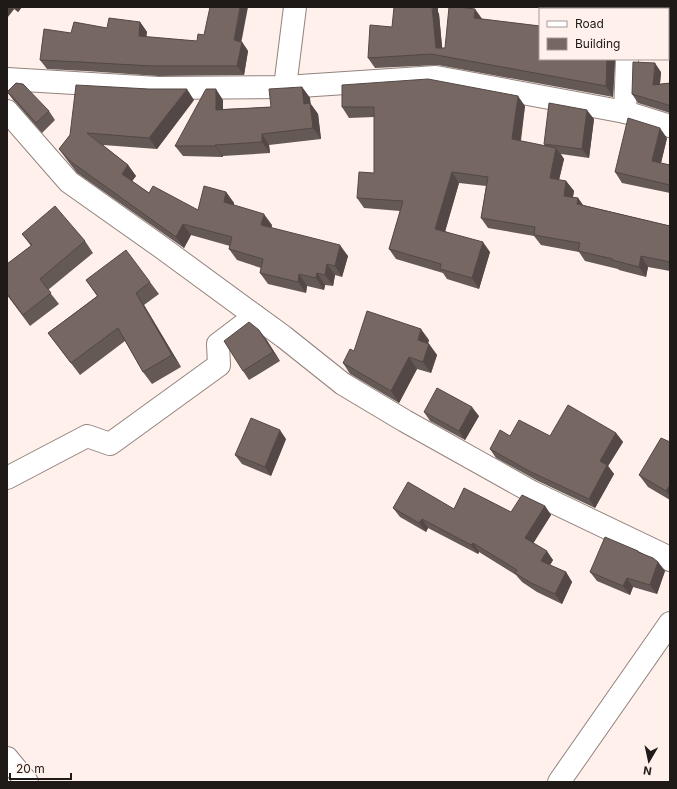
<svg xmlns="http://www.w3.org/2000/svg" width="677" height="789" font-family="Inter,sans-serif">
<style>
.lines{fill:none;stroke-linecap:round;stroke-linejoin:round}
.minor-casing{stroke:#93837e;stroke-width:24}
.minor{stroke:#fff;stroke-width:22}
.wall{fill:#655955}
.shaded-wall{fill:#534845}
.building{fill:#766763;stroke:#534845}
</style>
<rect width="100%" height="100%" fill="#fff0ec"/>
<g class="lines">
<defs>
<g id="minor">
<polyline points="629,9 629,7"/>
<polyline points="7,79 158,88 285,87 436,77 625,112 670,126"/>
<polyline points="285,87 295,7"/>
<polyline points="7,111 69,182 161,247 284,337 343,384 405,421 532,492 668,557 670,560"/>
<polyline points="625,112 627,59"/>
<polyline points="7,478 87,436 110,444 219,365 218,344 255,316"/>
<polyline points="7,758 27,782"/>
<polyline points="559,782 670,623"/>
</g>
</defs>
<!-- minor casing -->
<use href="#minor" class="minor-casing"/>
<!-- minor -->
<use href="#minor" class="minor"/>
</g>
<!-- wall -->
<g class="wall">
<polygon points="7,7 22,7 18,12 14,9 7,18"/>
<polygon points="438,12 439,14 442,48 445,48 482,19 540,59 615,59 613,97 438,65 375,68 368,58 392,27"/>
<polygon points="140,22 147,32 146,37 197,41 242,42 248,51 244,75 158,76 86,71 85,71 47,69 40,60 71,33 107,28"/>
<polygon points="661,72 660,84 670,83 670,113 638,103 632,94"/>
<polygon points="302,87 310,98 310,103 318,114 321,139 269,145 270,153 223,156 223,157 183,156 175,146 223,100 223,109 271,107"/>
<polygon points="7,92 49,111 55,120 42,133 16,103 14,101"/>
<polygon points="194,100 157,149 103,145 128,165 136,176 132,181 149,193 198,210 226,192 234,203 234,205 272,225 271,228 348,256 342,277 335,275 333,286 325,285 324,290 307,286 306,293 268,284 260,273 261,268 237,260 229,249 230,246 191,235 184,248 77,173 67,160 59,149 70,135"/>
<polygon points="525,106 521,141 545,146 544,144 594,119 589,158 561,154 564,159 559,180 566,181 574,191 573,197 578,198 583,205 670,226 670,271 648,267 646,277 619,270 618,269 585,261 579,252 541,245 534,236 488,228 481,218 486,186 459,183 445,231 490,252 479,289 447,279 443,273 396,259 389,249 400,211 364,208 357,198 374,173 374,117 349,118 342,107"/>
<polygon points="667,138 661,163 670,165 670,193 622,183 615,172"/>
<polygon points="22,234 85,241 93,253 48,290 59,304 30,326 7,295 7,264 31,246"/>
<polygon points="86,280 150,282 159,294 144,305 181,367 152,384 143,372 125,341 80,375 48,333 97,296"/>
<polygon points="266,339 280,361 249,380 243,371"/>
<polygon points="429,340 428,344 429,344 437,355 431,373 417,369 399,403 350,374 343,363 354,351"/>
<polygon points="424,412 479,416 465,440 430,421"/>
<polygon points="616,433 623,442 608,466 614,474 595,508 538,481 496,458 490,449 510,436 550,436"/>
<polygon points="286,439 271,476 242,464 235,455"/>
<polygon points="670,442 670,500 648,487 639,475"/>
<polygon points="545,506 551,515 533,543 553,560 550,565 566,572 572,582 562,604 537,592 522,582 516,575 479,552 478,554 428,528 426,532 400,517 393,508 454,509 511,512"/>
<polygon points="638,551 640,552 658,562 665,571 657,594 633,587 630,595 597,581 590,572"/>
</g>
<!-- shaded-wall -->
<g class="shaded-wall">
<polygon points="7,7 12,7 14,9 7,18"/>
<polygon points="14,7 22,7 18,12"/>
<polygon points="240,7 248,7 240,49 234,40"/>
<polygon points="432,7 438,7 438,12 439,14 443,56 436,48"/>
<rect x="610" y="7" width="7" height="2"/>
<polygon points="475,9 483,20 474,18"/>
<polygon points="140,22 147,32 145,45 139,36"/>
<polygon points="242,42 248,51 244,75 237,66"/>
<polygon points="607,59 615,59 613,97 606,86"/>
<polygon points="655,63 661,72 659,94 653,85"/>
<polygon points="302,87 310,98 312,115 304,104"/>
<polygon points="187,89 194,100 157,149 149,138"/>
<polygon points="216,89 223,100 223,120 216,110"/>
<polygon points="518,96 525,106 519,149 512,139"/>
<polygon points="310,103 318,114 321,139 313,128"/>
<polygon points="587,110 594,119 589,158 582,149"/>
<polygon points="660,128 667,138 659,171 652,161"/>
<polygon points="262,134 269,145 270,153 262,142"/>
<polygon points="215,145 223,156 223,157 215,146"/>
<polygon points="556,148 564,159 557,188 550,178"/>
<polygon points="128,165 136,176 129,185 122,174"/>
<polygon points="452,172 459,183 443,239 435,229"/>
<polygon points="566,181 574,191 571,206 564,196"/>
<polygon points="226,192 234,203 232,213 224,202"/>
<polygon points="578,198 585,208 577,204"/>
<polygon points="264,214 272,225 269,237 261,225"/>
<polygon points="183,224 191,235 184,248 176,237"/>
<polygon points="483,242 490,252 479,289 472,278"/>
<polygon points="340,245 348,256 342,277 335,266"/>
<polygon points="641,256 648,267 646,277 639,267"/>
<polygon points="327,264 335,275 333,286 325,275"/>
<polygon points="317,273 325,285 324,290 316,278"/>
<polygon points="299,274 307,286 306,293 298,282"/>
<polygon points="136,293 144,305 181,367 172,355"/>
<polygon points="421,329 429,340 425,352 418,340"/>
<polygon points="259,330 266,339 280,361 273,352"/>
<polygon points="429,344 437,355 431,373 423,362"/>
<polygon points="409,357 417,369 399,403 391,391"/>
<polygon points="472,407 479,416 465,440 459,431"/>
<polygon points="280,430 286,439 271,476 265,467"/>
<polygon points="616,433 623,442 608,466 614,474 595,508 589,499 600,461"/>
<polygon points="670,485 670,496 666,491"/>
<polygon points="545,506 551,515 531,547 525,538"/>
<polygon points="422,519 428,528 426,532 419,523"/>
<polygon points="473,543 479,552 478,554 471,545"/>
<polygon points="547,551 553,560 547,570 541,561"/>
<polygon points="658,562 665,571 657,594 650,585"/>
<polygon points="566,572 572,582 562,604 555,594"/>
<polygon points="627,578 633,587 630,595 623,586"/>
</g>
<!-- building -->
<g class="building">
<polygon points="210,7 240,7 234,40 242,42 237,66 152,66 80,62 80,61 79,62 40,60 44,29 71,33 74,22 107,28 109,18 140,22 139,36 197,41 198,34 204,35"/>
<polygon points="394,7 432,7 436,48 445,48 449,7 460,7 475,9 474,18 540,26 540,59 607,59 606,86 431,54 368,58 370,25 392,27"/>
<rect x="576" y="7" width="34" height="2"/>
<polygon points="633,62 655,63 653,85 670,83 670,107 668,105 632,94"/>
<polygon points="428,79 518,96 512,139 556,148 550,178 566,181 564,196 578,198 577,204 670,226 670,262 641,256 639,267 612,260 613,259 578,251 580,243 534,235 535,227 481,218 488,177 452,172 435,229 483,242 472,278 440,269 441,264 389,249 403,201 357,198 359,172 374,173 374,107 342,107 342,85"/>
<polygon points="16,83 23,84 49,111 36,123 10,94 7,92"/>
<polygon points="76,85 149,89 187,89 149,138 87,133 128,165 122,174 149,193 153,186 198,210 204,186 226,192 224,202 264,214 261,225 340,245 335,266 327,264 325,275 317,273 316,278 299,274 298,282 260,273 263,259 229,249 232,237 183,224 176,237 70,161 59,149 70,135"/>
<polygon points="302,87 304,104 310,103 313,128 262,134 262,142 215,145 215,146 175,146 206,89 216,89 216,110 271,107 269,89"/>
<polygon points="549,103 587,110 582,149 544,144"/>
<polygon points="628,118 660,128 652,161 670,165 670,185 615,172"/>
<polygon points="55,206 85,241 40,279 51,293 23,315 7,294 7,264 32,245 22,234"/>
<polygon points="126,250 150,282 136,293 172,355 143,372 118,328 71,363 48,333 98,296 86,280"/>
<polygon points="367,311 421,329 418,340 429,344 423,362 409,357 391,391 343,363 350,349 354,351"/>
<polygon points="249,322 259,330 273,352 243,371 224,341"/>
<polygon points="437,388 472,407 459,431 424,412"/>
<polygon points="568,405 616,433 600,461 607,465 589,499 531,472 490,449 500,430 510,436 519,420 550,436"/>
<polygon points="251,418 280,430 265,467 235,455"/>
<polygon points="661,438 670,442 670,485 666,491 639,475"/>
<polygon points="408,482 454,509 464,488 511,512 522,495 545,506 525,538 547,551 541,561 566,572 555,594 531,583 515,573 517,570 473,543 471,545 422,519 419,523 393,508"/>
<polygon points="605,537 638,551 638,552 653,558 658,562 650,585 627,578 623,586 590,572"/>
</g>
<!-- border -->
<rect width="677" height="789" fill="none" stroke="#1f1917" stroke-width="16"/>
<!-- legend -->
<rect x="539" y="8" width="130" height="52" fill="#fff0ec" stroke="#a59a97"/>
<rect x="547" y="21" width="20" height="6" fill="#ffffff" stroke="#a59a97"/>
<text x="575" y="28" font-size="12" fill="#1f1917">Road</text>
<rect x="547" y="38" width="20" height="12" fill="#766763" stroke="#a59a97"/>
<text x="575" y="48" font-size="12" fill="#1f1917">Building</text>
<!-- north arrow -->
<g transform="translate(649 761) rotate(189)" stroke="#fff0ec" stroke-width="3" paint-order="stroke">
<path d="M0-3L7 15L0 10L-7 15Z" fill="#1f1917"/>
<text y="-6" font-size="11" font-weight="bold" text-anchor="middle" fill="#1f1917">N</text>
</g>
<!-- scale -->
<path d="M10 773v6h61v-6" fill="none" stroke="#1f1917" stroke-width="2"/>
<text x="16" y="773" font-size="12" fill="#1f1917" stroke="#fff0ec" stroke-width="3" paint-order="stroke">20 m</text>
</svg>
